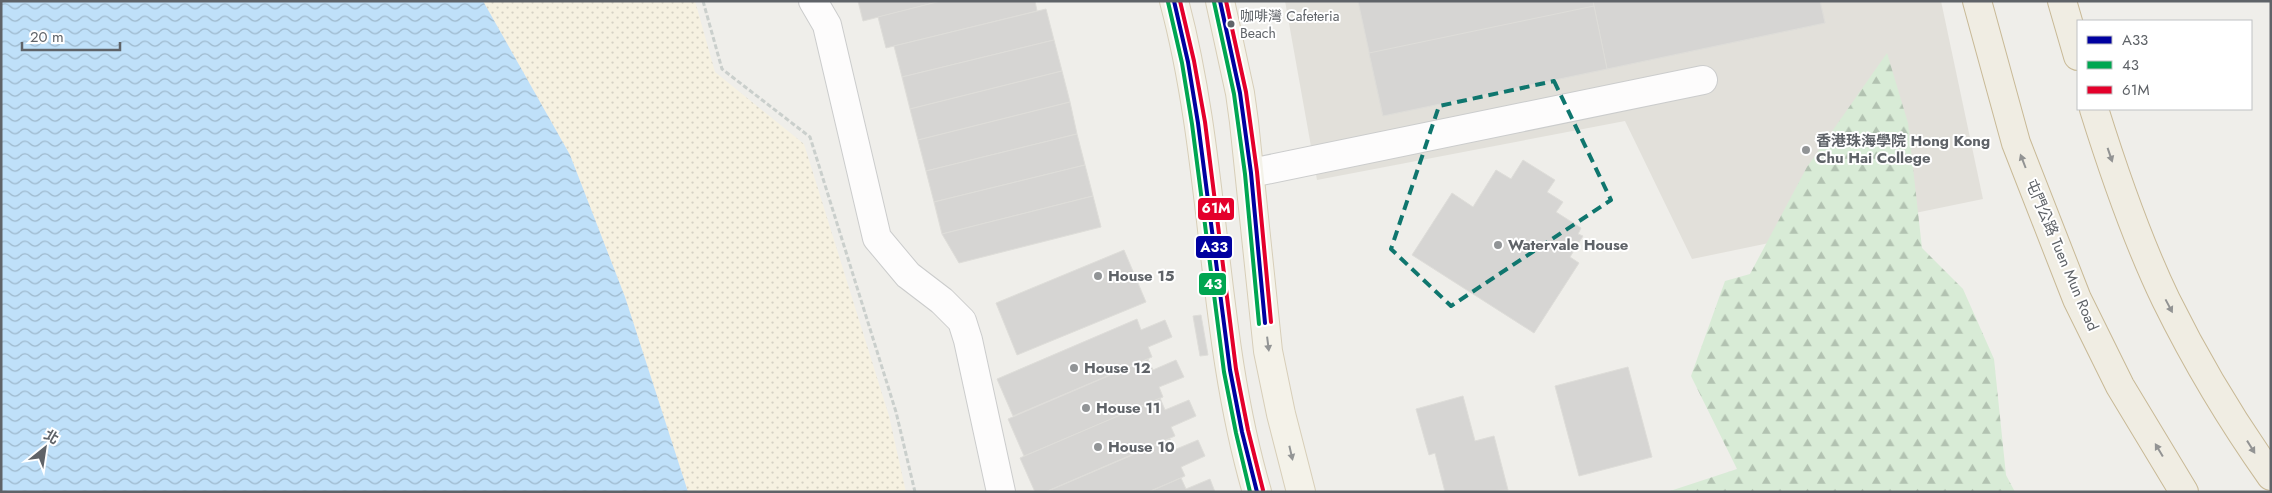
<svg xmlns="http://www.w3.org/2000/svg" width="2272" height="493" font-family="Jost,'Noto Sans TC',sans-serif">
<style>
.education{fill:#e2e0da}
.forest{fill:url(#forest-firs)}
.sand{fill:url(#sand-dots)}
.water{fill:url(#water-waves)}
.building{fill:#d6d5d3;stroke:#deddd9}
.lines{fill:none;stroke-linecap:round;stroke-linejoin:round}
.minor-casing{stroke:#cbcccc;stroke-width:30}
.major-casing{stroke:#d7ceb8;stroke-width:30}
.highway-casing{stroke:#c8b996;stroke-width:30}
.path{stroke:#cacfcc;stroke-width:3;stroke-dasharray:5 2.5;stroke-linecap:butt}
.minor{stroke:#fdfcfc;stroke-width:28}
.major{stroke:#f4f2e9;stroke-width:28}
.highway{stroke:#f0ede3;stroke-width:28}
.bus-1-casing{stroke:#fff;stroke-width:8}
.bus-2-casing{stroke:#fff;stroke-width:8}
.bus-3-casing{stroke:#fff;stroke-width:8}
.bus-1{stroke:#0000a0;stroke-width:4}
.bus-2{stroke:#00a651;stroke-width:4}
.bus-3{stroke:#e4002b;stroke-width:4}
.oneway{fill:#929393}
.oneway2{fill:#939595}
.marked{fill:none;stroke:#0f766e;stroke-width:4;stroke-dasharray:10 6;stroke-linejoin:round}
.bus-dot{fill:#5f6368;stroke:#fff;stroke-width:2}
.poi-dot{fill:#919496;stroke:#fff;stroke-width:2}
.labels{text-anchor:middle;stroke-width:4;stroke-linejoin:round;paint-order:stroke}
.bus-label{font-size:14px;fill:#5f6368;stroke:#fff;text-anchor:start}
.poi-label{font-size:15px;font-weight:bold;fill:#5f6368;stroke:#fff;text-anchor:start}
.street-label{font-size:15px;fill:#5f6368;stroke:#fff}
.line-badge{stroke:#fff;stroke-width:2}
.badge-label{font-size:14px;text-anchor:middle;font-weight:bold;fill:#fff}
</style>
<defs>
<pattern id="forest-firs" width="22" height="20" patternUnits="userSpaceOnUse" patternTransform="scale(1.25)"><rect width="22" height="20" fill="#d8ebd6"/><path d="M5 1l3.5 6h-7zM16 11l3.5 6h-7z" fill="#b2c2b1"/></pattern>
<pattern id="sand-dots" width="8" height="8" patternUnits="userSpaceOnUse" patternTransform="scale(1.25)"><rect width="8" height="8" fill="#f6f1e1"/><path d="M2 2h.1M6 6h.1" fill="none" stroke="#d5d1c4" stroke-width="1.8" stroke-linecap="round"/></pattern>
<pattern id="water-waves" width="16" height="10" patternUnits="userSpaceOnUse" patternTransform="scale(1.25)"><rect width="16" height="10" fill="#bfe0f9"/><path d="M0 5q4-4 8 0t8 0" fill="none" stroke="#9eb9cd"/></pattern>
</defs>
<rect width="100%" height="100%" fill="#efeeea"/>
<!-- education -->
<polygon class="education" points="1285,1 1941,1 1983,199 1692,259 1625,121 1317,180"/>
<!-- forest -->
<polygon class="forest" points="1887,53 1908,123 1922,248 1963,289 1994,359 2006,475 2015,492 1667,492 1737,469 1691,376 1725,281 1750,274 1807,167"/>
<!-- sand -->
<polygon class="sand" points="483,1 695,1 715,72 804,144 889,416 906,492 688,492 625,297 570,155"/>
<!-- water -->
<polygon class="water" points="1,1 483,1 570,155 625,297 688,492 1,492"/>
<!-- building -->
<g class="building">
<polygon points="858,1 941,1 863,21"/>
<polygon points="941,1 1035,1 1037,11 886,48 878,17"/>
<polygon points="1358,1 1820,1 1825,23 1383,116"/>
<polygon points="1593,1 1820,1 1825,23 1607,69"/>
<polygon points="1594,6 1607,69 1383,116 1369,53"/>
<polygon points="1046,9 1054,40 902,77 894,46"/>
<polygon points="1054,40 1062,71 910,109 902,77"/>
<polygon points="1062,71 1070,102 918,140 910,109"/>
<polygon points="1070,102 1077,134 926,171 918,140"/>
<polygon points="1077,134 1085,165 934,202 926,171"/>
<polygon points="1523,160 1555,180 1547,192 1563,202 1556,212 1581,228 1578,234 1583,236 1570,257 1579,263 1534,333 1412,255 1452,193 1473,207 1496,170 1511,179"/>
<polygon points="1085,165 1093,196 942,234 934,202"/>
<polygon points="1093,196 1101,227 959,263 942,234"/>
<polygon points="1124,250 1146,302 1017,355 996,303"/>
<polygon points="1201,315 1208,355 1200,356 1193,316"/>
<polygon points="1137,319 1141,330 1165,320 1172,337 1148,347 1152,357 1013,416 997,379"/>
<polygon points="1148,359 1153,370 1176,360 1184,377 1159,387 1163,397 1024,456 1008,419"/>
<polygon points="1628,367 1652,457 1579,476 1555,386"/>
<polygon points="1463,396 1475,441 1494,436 1508,490 1445,492 1435,453 1429,455 1416,409"/>
<polygon points="1160,398 1165,410 1189,400 1196,416 1171,427 1175,436 1045,492 1035,492 1020,458"/>
<polygon points="1170,439 1174,450 1198,440 1205,456 1181,467 1185,476 1148,492 1046,492"/>
<polygon points="1181,478 1186,489 1210,479 1215,492 1149,492"/>
</g>
<g class="lines">
<defs>
<g id="minor">
<polyline points="813,1 827,25 877,238 908,275 942,301 962,321 968,340 1001,492"/>
<polyline points="1251,173 1703,80"/>
</g>
<g id="major">
<path d="M1174,1C1217,162 1210,332 1257,492"/>
<polyline points="1220,1 1240,93 1244,122 1268,351 1281,414 1301,492"/>
</g>
<g id="highway">
<polyline points="1977,1 2016,143 2077,299 2120,386 2184,492"/>
<polyline points="2062,1 2078,56"/>
<path d="M2094,109C2114,173 2137,240 2166,300C2196,361 2232,421 2271,476"/>
</g>
</defs>
<!-- minor casing -->
<use href="#minor" class="minor-casing"/>
<!-- major casing -->
<use href="#major" class="major-casing"/>
<!-- highway casing -->
<use href="#highway" class="highway-casing"/>
<!-- path -->
<polyline class="path" points="703,1 722,69 810,137 896,412 915,492"/>
<!-- minor -->
<use href="#minor" class="minor"/>
<!-- major -->
<use href="#major" class="major"/>
<!-- highway -->
<use href="#highway" class="highway"/>
<defs>
<g id="bus-1">
<polyline points="1174,1 1188,62 1198,123 1230,370 1242,432 1257,492"/>
<polyline points="1220,1 1240,93 1251,173 1265,323"/>
</g>
<g id="bus-2">
<polyline points="1168,2 1182,63 1192,124 1224,372 1236,433 1250,492"/>
<polyline points="1214,2 1234,94 1245,174 1259,324"/>
</g>
<g id="bus-3">
<polyline points="1180,1 1194,61 1205,122 1236,369 1248,430 1263,490"/>
<polyline points="1226,1 1246,92 1257,172 1271,322"/>
</g>
</defs>
<!-- bus-1 casing -->
<use href="#bus-1" class="bus-1-casing"/>
<!-- bus-2 casing -->
<use href="#bus-2" class="bus-2-casing"/>
<!-- bus-3 casing -->
<use href="#bus-3" class="bus-3-casing"/>
<!-- bus-1 -->
<use href="#bus-1" class="bus-1"/>
<!-- bus-2 -->
<use href="#bus-2" class="bus-2"/>
<!-- bus-3 -->
<use href="#bus-3" class="bus-3"/>
</g>
<!-- one-way arrows -->
<defs><path id="oneway-solid" d="M-6-.8H1V-3.2L6.5 0L1 3.2V.8H-6Z" transform="scale(1.25)"/></defs>
<g class="oneway">
<use href="#oneway-solid" transform="translate(2110 155) rotate(71)"/>
<use href="#oneway-solid" transform="translate(2023 161) rotate(-111)"/>
<use href="#oneway-solid" transform="translate(2169 306) rotate(62)"/>
<use href="#oneway-solid" transform="translate(2251 447) rotate(58)"/>
<use href="#oneway-solid" transform="translate(2159 450) rotate(-121)"/>
</g>
<g class="oneway2">
<use href="#oneway-solid" transform="translate(1268 344) rotate(83)"/>
<use href="#oneway-solid" transform="translate(1291 453) rotate(77)"/>
</g>
<!-- marked area -->
<path class="marked" d="M1554,81L1611,200L1451,306L1391,249L1439,106Z"/>
<!-- markers -->
<circle class="bus-dot" cx="1231" cy="24" r="4.5"/>
<g class="poi-dot">
<circle cx="1806" cy="150" r="5"/>
<circle cx="1498" cy="245" r="5"/>
<circle cx="1098" cy="276" r="5"/>
<circle cx="1074" cy="368" r="5"/>
<circle cx="1086" cy="408" r="5"/>
<circle cx="1098" cy="447" r="5"/>
</g>
<g class="labels">
<!-- bus labels -->
<g class="bus-label">
<text x="1240" y="21">咖啡灣 Cafeteria<tspan x="1240" dy="17">Beach</tspan></text>
</g>
<!-- poi labels -->
<g class="poi-label">
<text x="1816" y="146">香港珠海學院 Hong Kong<tspan x="1816" dy="17">Chu Hai College</tspan></text>
<text x="1508" y="250">Watervale House</text>
<text x="1108" y="281">House 15</text>
<text x="1084" y="373">House 12</text>
<text x="1096" y="413">House 11</text>
<text x="1108" y="452">House 10</text>
</g>
<!-- street labels -->
<g class="street-label">
<text transform="translate(2062 255) rotate(67)" y="5">屯門公路 Tuen Mun Road</text>
</g>
</g>
<g class="line-badge">
<rect x="1197" y="197" width="38" height="24" rx="5" fill="#e4002b"/>
<rect x="1195" y="235" width="38" height="24" rx="5" fill="#0000a0"/>
<rect x="1198" y="272" width="29" height="24" rx="5" fill="#00a651"/>
</g>
<g class="badge-label">
<text x="1216" y="213">61M</text>
<text x="1214" y="252">A33</text>
<text x="1213" y="289">43</text>
</g>
<!-- border -->
<rect width="2272" height="493" fill="none" stroke="#5f6368" stroke-width="5"/>
<!-- legend -->
<rect x="2077" y="20" width="175" height="90" fill="#ffffff" stroke="#bfc1c3"/>
<rect x="2087" y="36" width="25" height="8" fill="#0000a0" stroke="#bfc1c3"/>
<text x="2122" y="45" font-size="15" fill="#5f6368">A33</text>
<rect x="2087" y="61" width="25" height="8" fill="#00a651" stroke="#bfc1c3"/>
<text x="2122" y="70" font-size="15" fill="#5f6368">43</text>
<rect x="2087" y="86" width="25" height="8" fill="#e4002b" stroke="#bfc1c3"/>
<text x="2122" y="95" font-size="15" fill="#5f6368">61M</text>
<!-- north arrow -->
<g transform="translate(45 448) rotate(30)" stroke="#ffffff" stroke-width="4" paint-order="stroke">
<path d="M0-4L9 19L0 12L-9 19Z" fill="#5f6368"/>
<text y="-8" font-size="14" font-weight="bold" text-anchor="middle" fill="#5f6368">北</text>
</g>
<!-- scale -->
<path d="M22 42v8h98v-8" fill="none" stroke="#5f6368" stroke-width="2.5"/>
<text x="30" y="42" font-size="15" fill="#5f6368" stroke="#ffffff" stroke-width="4" paint-order="stroke">20 m</text>
</svg>
